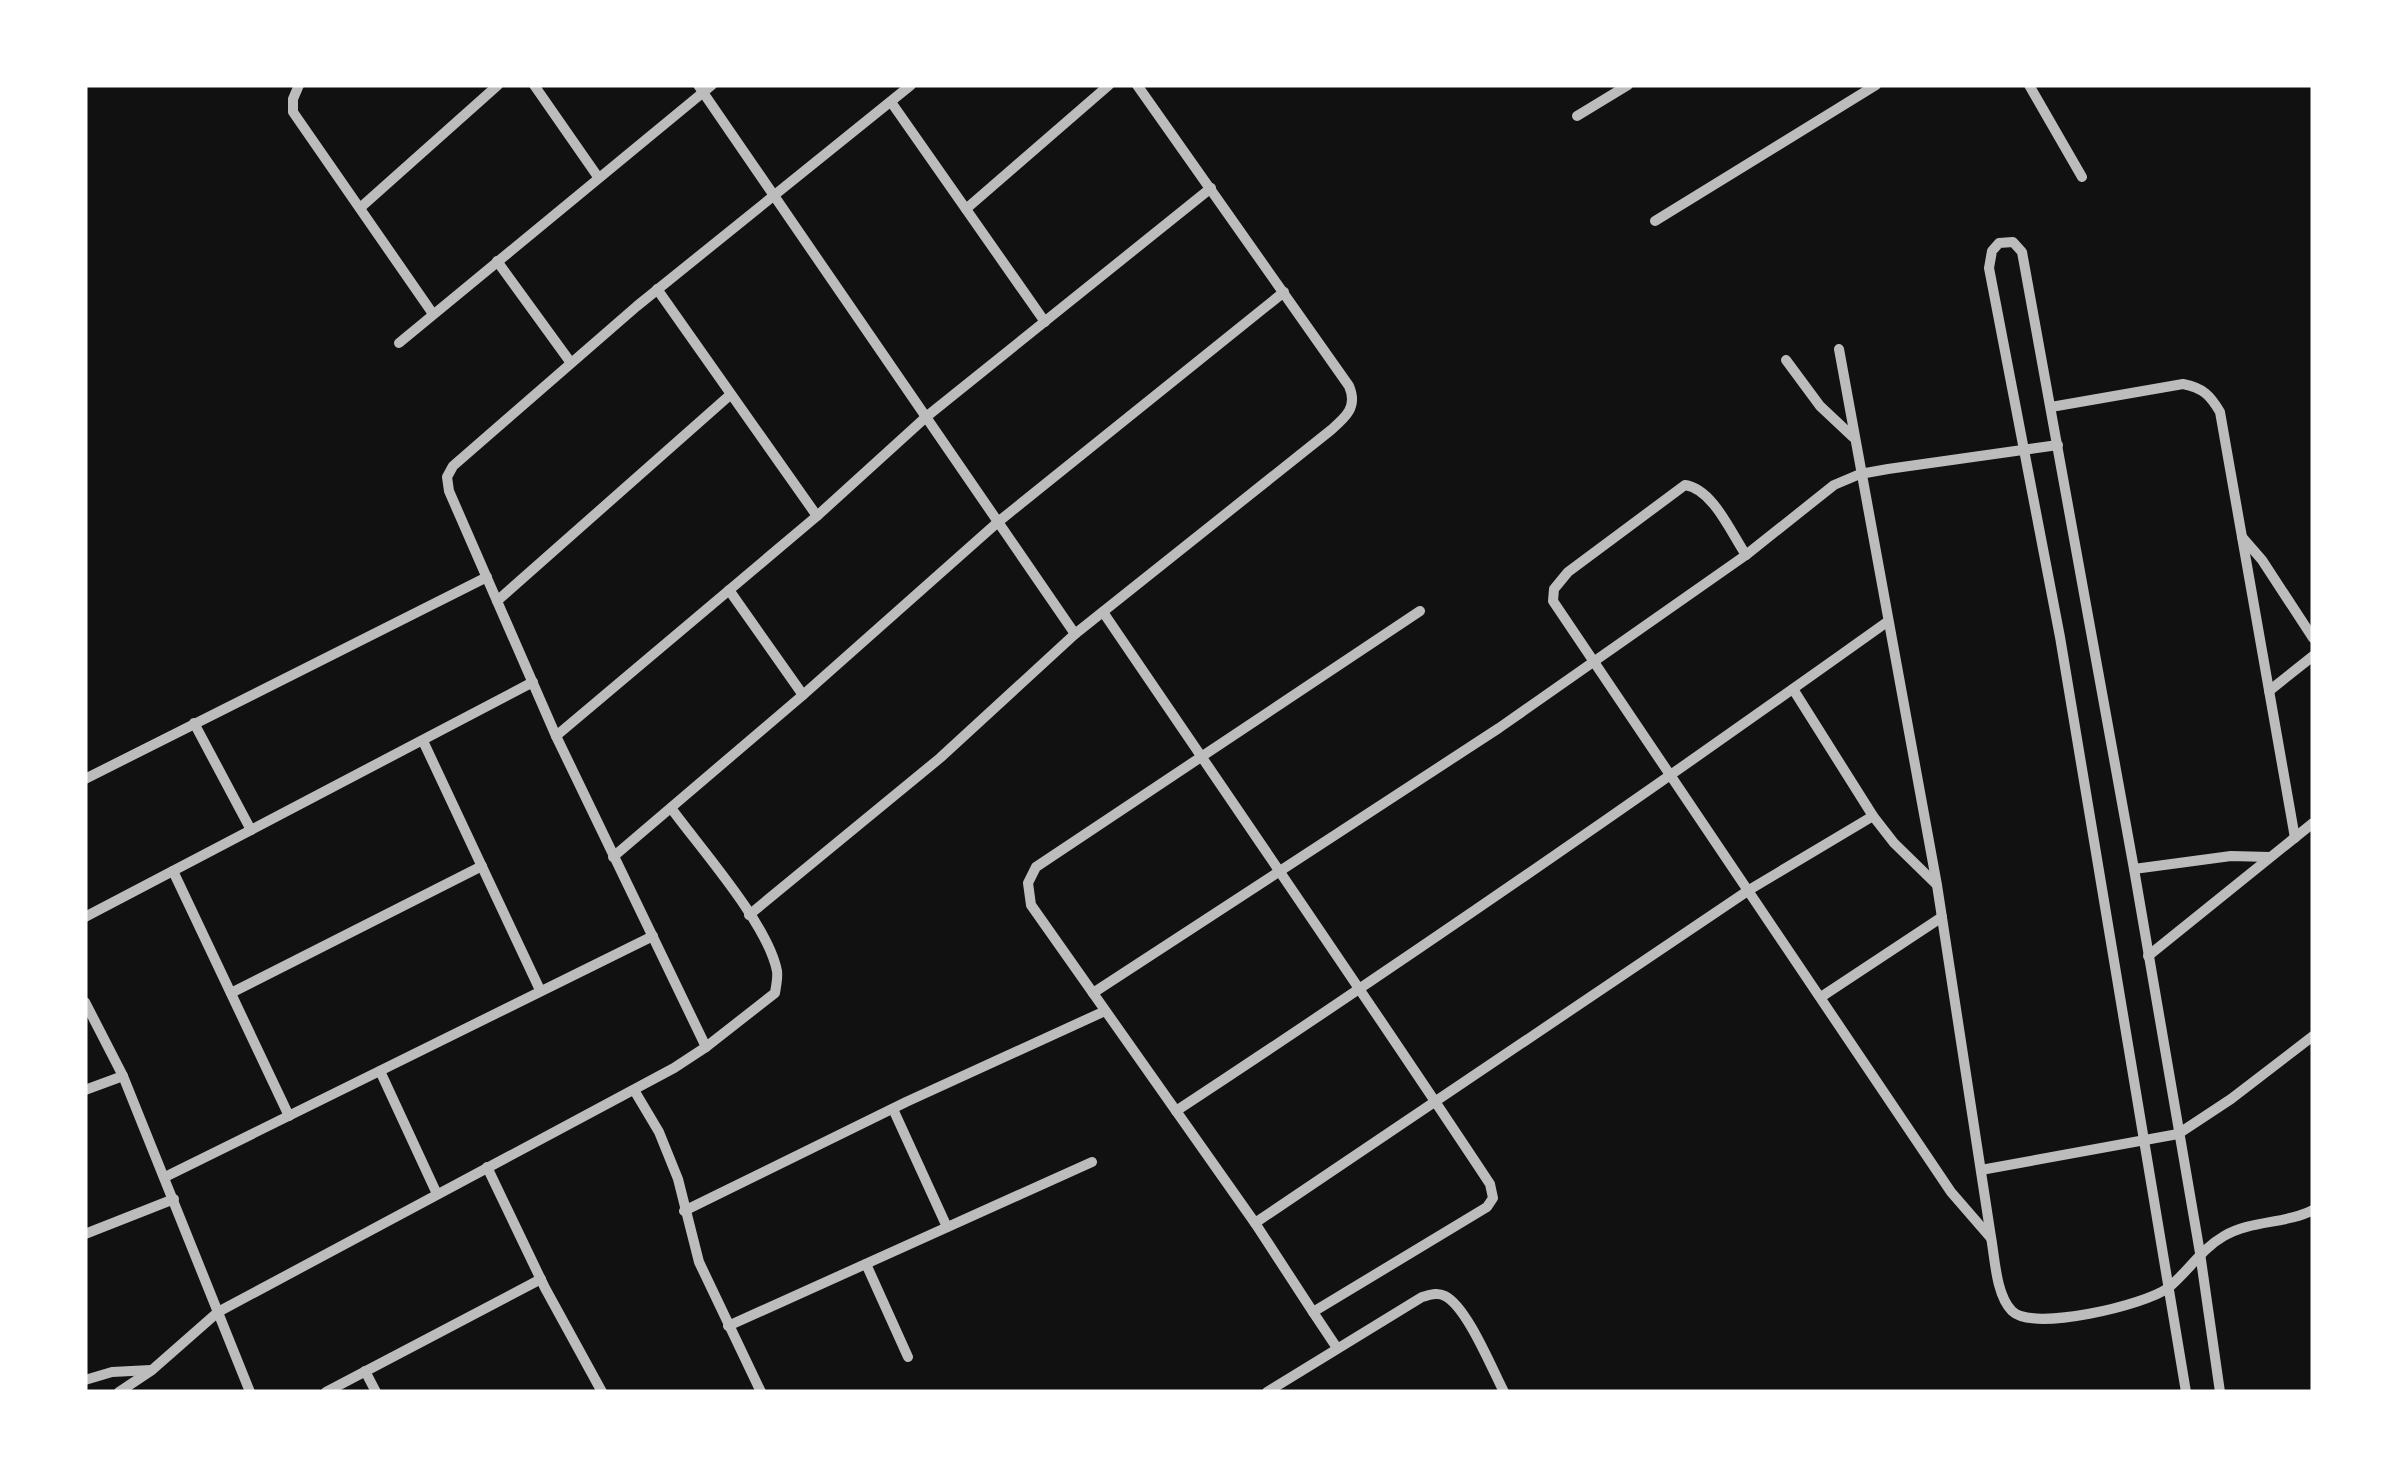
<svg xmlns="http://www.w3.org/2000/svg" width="2398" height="1477" font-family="Raleway,sans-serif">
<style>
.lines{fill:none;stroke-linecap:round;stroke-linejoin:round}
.minor{stroke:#bcbcbc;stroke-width:10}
</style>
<rect width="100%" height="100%" fill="#111"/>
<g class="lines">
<!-- minor -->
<g class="minor">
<polyline points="299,85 293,99 293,112 433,314"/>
<polyline points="534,85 598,177"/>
<polyline points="698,85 1075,634"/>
<polyline points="2029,85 2082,177"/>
<polyline points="891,102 1045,322"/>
<polyline points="1577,116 1628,85"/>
<polyline points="360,208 498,85"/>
<polyline points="966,209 1109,85"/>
<polyline points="1655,221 1876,85"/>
<polyline points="497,261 571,363"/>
<polyline points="657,289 817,516"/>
<polyline points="399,343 712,85"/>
<path d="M1839,349L1937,885L1991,1237C1995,1259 1996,1295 2012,1311C2033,1332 2145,1305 2168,1288C2188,1272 2201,1249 2224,1236C2251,1220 2286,1224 2313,1210"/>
<polyline points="1786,360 1820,406 1853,437"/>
<path d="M2051,407L2183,384C2203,388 2210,395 2220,412L2295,838"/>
<polyline points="2242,537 2262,560 2313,638"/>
<path d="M1746,555C1731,533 1713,489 1685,485L1568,572L1554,589L1553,601L1951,1192L1990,1237"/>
<polyline points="729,590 803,695"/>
<polyline points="497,601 730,395"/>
<path d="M1103,612C1232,802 1363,992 1490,1184L1493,1198L1487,1207L1313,1312L1255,1223L1031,905L1028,883L1036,867L1420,611"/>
<polyline points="1793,689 1873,816 1894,843 1936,884"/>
<polyline points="2269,691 2313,656"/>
<polyline points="194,723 251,830"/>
<polyline points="556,736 817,516 926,417 1211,188"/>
<polyline points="423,741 540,990"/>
<polyline points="85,779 487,577"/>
<path d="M671,808C700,848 768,924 777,971C778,978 776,986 775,993L706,1047"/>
<polyline points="613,857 803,695 998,522 1284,292"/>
<polyline points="2134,869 2231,856 2270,857"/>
<polyline points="173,871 289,1116"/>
<path d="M749,915L940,758L1075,634L1331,430C1346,417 1358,407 1349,386L1137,85"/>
<polyline points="85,917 533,682"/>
<polyline points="2148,956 2313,823"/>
<polyline points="231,993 482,866"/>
<polyline points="1093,993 1499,728 1746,555 1834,485 1860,474 1888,469 2058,445"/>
<polyline points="1821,997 1942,917"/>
<polyline points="85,1002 123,1076 250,1392"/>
<polyline points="380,1071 437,1194"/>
<polyline points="85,1090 123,1076"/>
<polyline points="634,1090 659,1132 678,1179 699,1262 761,1392"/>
<polyline points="893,1109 947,1227"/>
<path d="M1176,1111C1416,953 1653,789 1887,622"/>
<polyline points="487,1167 545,1288 602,1392"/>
<polyline points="1981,1170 2178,1134 2231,1099 2313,1036"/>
<polyline points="165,1177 653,936"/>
<polyline points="684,1211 906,1102 1105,1011"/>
<polyline points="1255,1223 1749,890 1873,816"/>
<polyline points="85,1234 174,1199"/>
<polyline points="866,1264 908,1357"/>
<polyline points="1313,1312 1337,1348"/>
<polyline points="728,1326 1092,1162"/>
<polyline points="365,1371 376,1392"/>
<polyline points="85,1380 112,1372 151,1370"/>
<polyline points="119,1392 152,1370 218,1312 674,1068 706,1047 556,736 449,491 447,477 453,466 637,306 911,85"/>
<polyline points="326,1392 541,1279"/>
<path d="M1267,1392L1422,1297C1430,1295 1437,1292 1445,1296C1467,1307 1492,1369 1504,1392"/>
<polyline points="2186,1392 2060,637 1989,268 1992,251 1999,243 2013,242 2022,252 2134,869 2200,1253 2220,1392"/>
</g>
</g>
<!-- border -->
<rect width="2398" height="1477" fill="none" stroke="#ffffff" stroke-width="175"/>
</svg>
